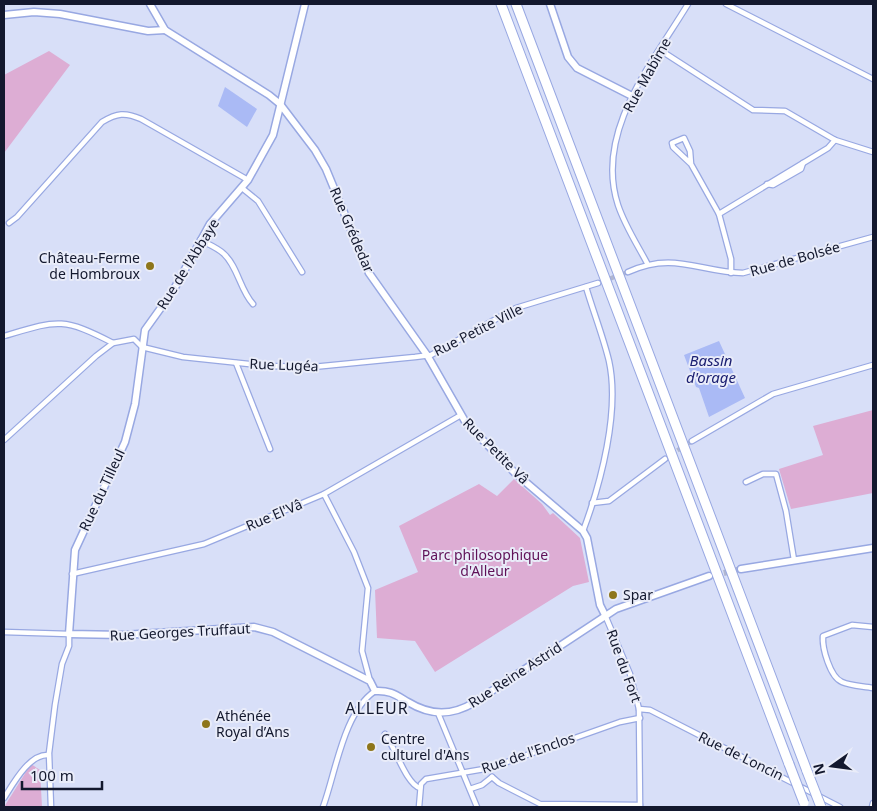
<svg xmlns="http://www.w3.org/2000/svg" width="877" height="811" font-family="'Noto Sans',sans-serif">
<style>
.green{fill:#ddadd4}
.water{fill:#aabaf5}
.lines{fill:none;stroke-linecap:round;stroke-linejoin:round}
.street-tunnel{stroke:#b1b7d0;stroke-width:4.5;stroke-dasharray:4.5 2;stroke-linecap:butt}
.secondary-tunnel{stroke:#b1b7d0;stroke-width:6;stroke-dasharray:6 3;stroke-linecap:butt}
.street-casing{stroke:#98a8e2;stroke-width:7}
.secondary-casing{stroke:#98a8e2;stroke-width:9}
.highway-casing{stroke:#98a8e2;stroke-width:11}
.street{stroke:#fff;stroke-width:4.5}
.secondary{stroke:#fff;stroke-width:6}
.highway{stroke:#fff;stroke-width:9}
.highway-bridge-casing{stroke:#98a8e2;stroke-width:11;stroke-linecap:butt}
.highway-bridge{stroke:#fff;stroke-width:9}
.poi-dot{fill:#8e761b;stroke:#e9ecf9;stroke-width:2}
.labels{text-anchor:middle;stroke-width:4;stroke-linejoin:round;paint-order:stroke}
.street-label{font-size:14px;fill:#13182e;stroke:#e9ecf9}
.poi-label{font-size:14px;fill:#13182e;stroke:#e9ecf9;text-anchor:start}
.park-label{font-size:14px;fill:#601158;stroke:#e9ecf9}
.water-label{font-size:15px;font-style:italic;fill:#1c2072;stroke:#e9ecf9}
.quarter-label{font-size:16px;letter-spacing:1px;fill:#13182e;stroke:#e9ecf9}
</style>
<rect width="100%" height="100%" fill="#d8dff8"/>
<!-- green -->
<g class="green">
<polygon points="49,51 70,65 4,153 4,75"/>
<polygon points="873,410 873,493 791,509 779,469 823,455 813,426"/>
<polygon points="514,479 542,504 550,515 553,513 580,538 589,582 573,586 435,672 415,641 377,638 375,590 418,572 399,526 479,484 497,496"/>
<polygon points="31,764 40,770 42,807 4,807"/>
</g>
<!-- water -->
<g class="water">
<polygon points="225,87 257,109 247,127 218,106"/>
<polygon points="719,341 745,398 709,417 699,388 696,387 684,355"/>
</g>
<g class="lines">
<!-- street-tunnel -->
<g class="street-tunnel">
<polyline points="598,283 628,272"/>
<polyline points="672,454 692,441"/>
</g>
<!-- secondary-tunnel -->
<polyline class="secondary-tunnel" points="715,575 741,569"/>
<defs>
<g id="street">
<polyline points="726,4 873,79"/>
<polyline points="660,50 753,110 785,111 835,140 873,152"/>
<polyline points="691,164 673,147 672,143 684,138 690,151 691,164 719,214 731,259 731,273"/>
<polyline points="767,184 773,185 801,169 803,163"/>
<polyline points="242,188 258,201 302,272"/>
<polyline points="719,214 828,148 835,140"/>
<path d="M9,223L17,217L102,122C117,113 125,112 141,119L248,180"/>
<path d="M200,240C208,244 218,248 224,254C238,267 240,290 253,304"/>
<path d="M647,263C637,244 625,226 618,205C594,132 653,62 688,4"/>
<path d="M628,272C674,251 699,272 743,273L873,237"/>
<path d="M4,336C58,320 62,317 113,343"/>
<polyline points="236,363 270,449"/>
<polyline points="4,440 96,356 113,343 134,339 142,347 183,357 267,366 313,367 415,357 431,355 516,308 598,283"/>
<polyline points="692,441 773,394 873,365"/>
<polyline points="746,482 763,474 776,474 786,511 794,560"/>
<polyline points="324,494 354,552 368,588 362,651 370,681"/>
<polyline points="592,503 609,501 665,459"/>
<path d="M583,531C601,483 620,411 609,361C603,336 593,311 586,287"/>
<polyline points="72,574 204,544 324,494 461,415"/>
<polyline points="605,615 630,674 639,709 640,807"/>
<path d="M873,627L852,625L823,636C822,648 830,677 842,682C851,686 863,686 873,688"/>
<polyline points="4,632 69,634 69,646 62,664 55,705 49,753 51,807"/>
<polyline points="639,709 650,710 840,807"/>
<polyline points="438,713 477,807"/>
<path d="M385,734C395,747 406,784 420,788"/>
<polyline points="492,777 499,783 540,804 640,805"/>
<polyline points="470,789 482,785 492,777"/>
<path d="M4,798C13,784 29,754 48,755"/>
<path d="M323,807C336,772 343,713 375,691"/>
<polyline points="419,807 421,784 426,779 490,768 620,722 640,718"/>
<polyline points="872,807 873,803"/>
</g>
<g id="secondary">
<polyline points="150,4 165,30 269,95 280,104 315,150 326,169 369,273 427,355 466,423 515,473 583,531 587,538 600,605 605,615"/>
<path d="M305,4L273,135L248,180L210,224L173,291L145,330L135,404L125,442L75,550L69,634L123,635L254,627L273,632L370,681L375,691C390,690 396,695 408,702C431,716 452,716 475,702L616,609L709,576"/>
<polyline points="550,4 568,57 577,68 632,96"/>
<polyline points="4,15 34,12 60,14 148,31 165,30"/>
<polyline points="741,569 873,548"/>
</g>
<g id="highway">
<polyline points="501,4 789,764"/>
<polyline points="516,4 807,771"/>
</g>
</defs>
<!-- street casing -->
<use href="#street" class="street-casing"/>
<!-- secondary casing -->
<use href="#secondary" class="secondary-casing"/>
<!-- highway casing -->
<use href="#highway" class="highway-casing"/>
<!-- street -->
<use href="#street" class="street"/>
<!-- secondary -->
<use href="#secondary" class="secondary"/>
<!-- highway -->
<use href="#highway" class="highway"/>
<defs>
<g id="highway-bridge">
<polyline points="789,764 804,803"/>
<polyline points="807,771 821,807"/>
</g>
</defs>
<!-- highway-bridge casing -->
<use href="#highway-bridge" class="highway-bridge-casing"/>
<!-- highway-bridge -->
<use href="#highway-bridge" class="highway-bridge"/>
</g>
<!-- markers -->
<g class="poi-dot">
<circle cx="150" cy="266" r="5"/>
<circle cx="613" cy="595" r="5"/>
<circle cx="206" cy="724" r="5"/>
<circle cx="371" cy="747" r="5"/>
</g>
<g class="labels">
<!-- street labels -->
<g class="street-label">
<text transform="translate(647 75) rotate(-61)" y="5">Rue Mabîme</text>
<text transform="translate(352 230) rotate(67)" y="5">Rue Grédedar</text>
<text transform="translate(795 259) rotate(-16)" y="5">Rue de Bolsée</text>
<text transform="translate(188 264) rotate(-58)" y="5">Rue de l'Abbaye</text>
<text transform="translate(478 330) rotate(-27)" y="5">Rue Petite Ville</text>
<text transform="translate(284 365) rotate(2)" y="5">Rue Lugéa</text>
<text transform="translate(496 451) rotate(45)" y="5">Rue Petite Vâ</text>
<text transform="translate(102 490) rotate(-65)" y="5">Rue du Tilleul</text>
<text transform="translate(274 515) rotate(-23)" y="5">Rue El'Vâ</text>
<text transform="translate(180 632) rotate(-3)" y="5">Rue Georges Truffaut</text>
<text transform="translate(624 666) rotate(70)" y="5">Rue du Fort</text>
<text transform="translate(515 675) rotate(-33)" y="5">Rue Reine Astrid</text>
<text transform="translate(528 753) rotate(-19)" y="5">Rue de l'Enclos</text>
<text transform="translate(741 756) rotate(26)" y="5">Rue de Loncin</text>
</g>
<!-- poi labels -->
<g class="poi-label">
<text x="140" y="263" text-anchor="end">Château-Ferme<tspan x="140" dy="16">de Hombroux</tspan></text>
<text x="623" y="600">Spar</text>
<text x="216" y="721">Athénée<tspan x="216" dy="16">Royal d’Ans</tspan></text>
<text x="381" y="744">Centre<tspan x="381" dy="16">culturel d'Ans</tspan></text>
</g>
<!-- park labels -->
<g class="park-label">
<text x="485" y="560">Parc philosophique<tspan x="485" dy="16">d'Alleur</tspan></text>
</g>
<!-- water labels -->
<g class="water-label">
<text x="711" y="366">Bassin<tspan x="711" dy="17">d'orage</tspan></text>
</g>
<!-- quarter labels -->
<g class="quarter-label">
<text x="377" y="714">ALLEUR</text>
</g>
</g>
<!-- border -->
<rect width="877" height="811" fill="none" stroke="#13182e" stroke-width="10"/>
<!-- north arrow -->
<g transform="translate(832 766) rotate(256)" stroke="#e9ecf9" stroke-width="4" paint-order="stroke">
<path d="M0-4L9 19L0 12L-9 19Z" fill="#13182e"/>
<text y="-8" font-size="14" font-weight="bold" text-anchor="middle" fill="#13182e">N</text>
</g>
<!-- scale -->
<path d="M22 781v8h80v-8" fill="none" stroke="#13182e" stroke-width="2.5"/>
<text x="30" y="781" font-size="15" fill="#13182e" stroke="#e9ecf9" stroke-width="4" paint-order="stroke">100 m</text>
</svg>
